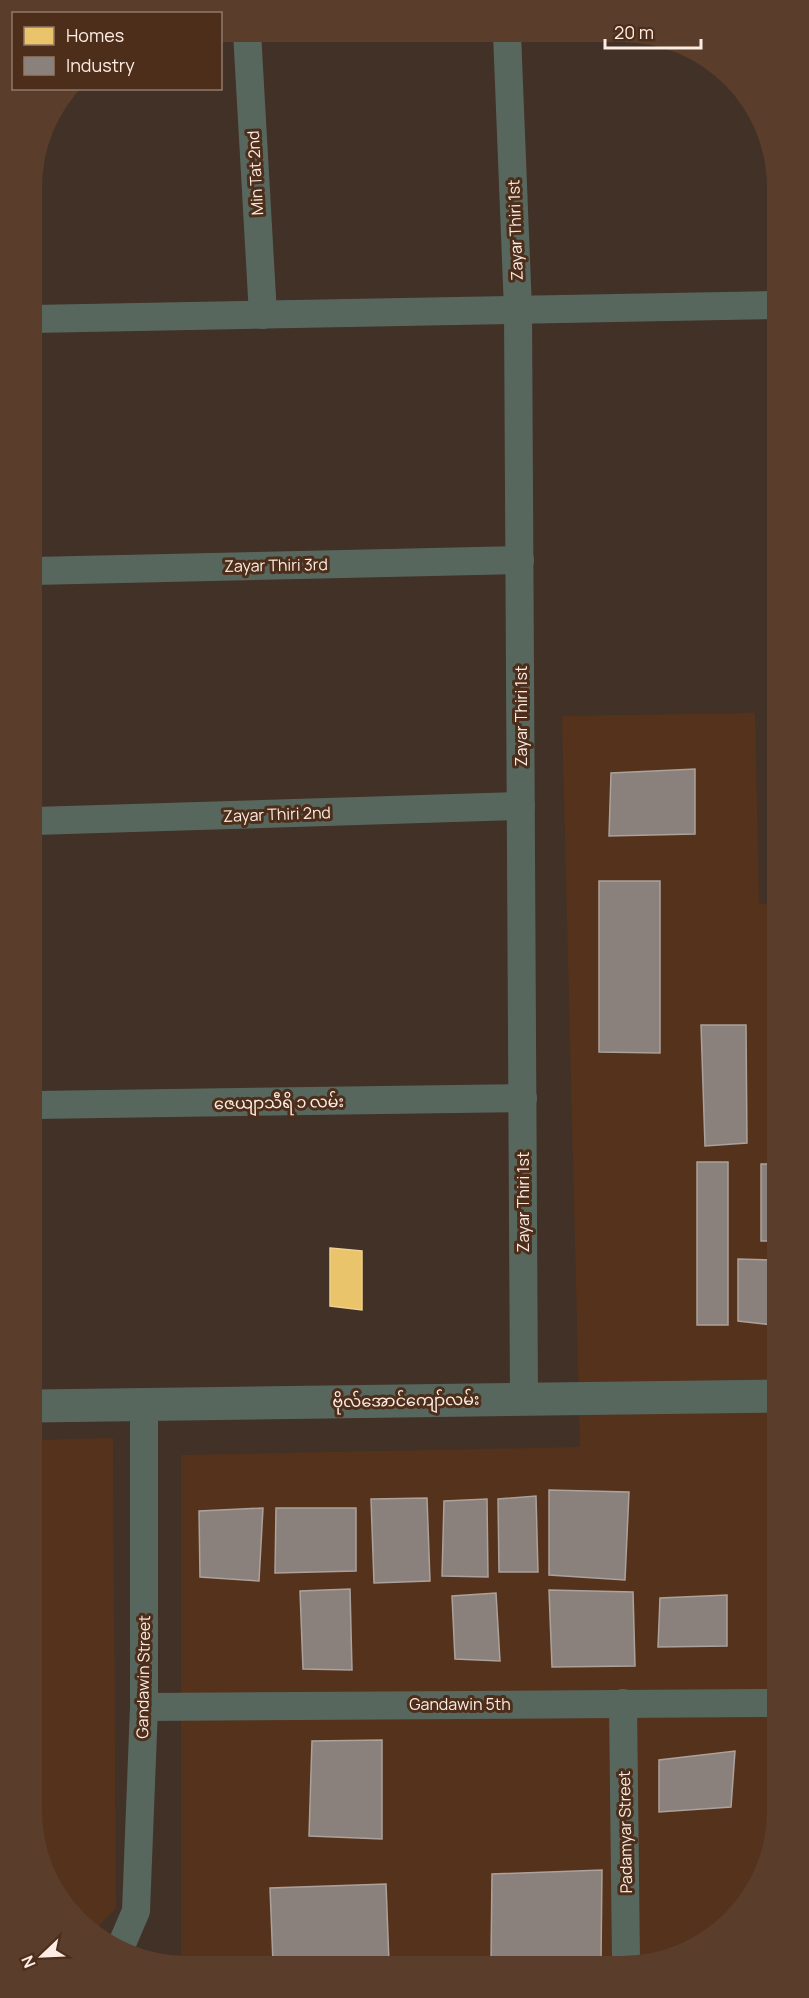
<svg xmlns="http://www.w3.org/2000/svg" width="809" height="1998" font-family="Manrope,'Noto Sans Myanmar',sans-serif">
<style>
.built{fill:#55321c}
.homes{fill:#e9c46a;stroke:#efd08e;stroke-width:1.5}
.industry{fill:#8a817c;stroke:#aca19b;stroke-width:1.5}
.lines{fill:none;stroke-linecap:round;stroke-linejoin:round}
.minor{stroke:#58675e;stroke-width:28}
.tertiary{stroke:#58675e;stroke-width:33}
.labels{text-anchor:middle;stroke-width:6;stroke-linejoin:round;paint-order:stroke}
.street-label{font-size:16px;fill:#fdece3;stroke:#4d2e1b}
</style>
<rect width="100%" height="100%" fill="#423126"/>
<!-- built -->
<g class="built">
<polygon points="755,713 759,904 775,904 777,1821 766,1870 739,1913 662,1961 181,1963 181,1455 580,1447 562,716"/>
<polygon points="113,1438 116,1908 93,1932 84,1928 37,1851 36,1440"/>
</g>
<!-- homes -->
<polygon class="homes" points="330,1248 362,1251 362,1310 330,1306"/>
<!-- industry -->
<g class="industry">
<polygon points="695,769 695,834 609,836 611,773"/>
<polygon points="599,881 660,881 660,1053 599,1052"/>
<polygon points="701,1025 746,1025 747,1143 705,1146"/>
<rect x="697" y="1162" width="31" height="163"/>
<rect x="761" y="1164" width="14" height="77"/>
<polygon points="738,1259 771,1260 772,1325 738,1321"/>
<polygon points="549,1490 629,1492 625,1580 549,1575"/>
<polygon points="536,1496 538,1572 499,1572 498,1499"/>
<polygon points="427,1498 430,1581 374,1583 371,1499"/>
<polygon points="487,1499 488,1577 442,1576 444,1501"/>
<polygon points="263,1508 259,1581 200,1577 199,1511"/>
<polygon points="276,1508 356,1508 356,1571 275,1573"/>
<polygon points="350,1589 352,1670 303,1669 300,1591"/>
<polygon points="549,1590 633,1592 635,1666 552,1667"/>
<polygon points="496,1593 500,1661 455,1659 452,1596"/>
<polygon points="727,1595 727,1646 658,1647 660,1598"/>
<polygon points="382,1740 382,1839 309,1836 312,1741"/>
<polygon points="735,1751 731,1807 659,1812 659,1760"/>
<polygon points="602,1870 601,1962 491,1962 492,1874"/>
<polygon points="386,1884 389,1963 273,1963 270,1888"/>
</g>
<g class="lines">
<!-- minor -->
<g class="minor">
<polyline points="247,32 263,315"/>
<polyline points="507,34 518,310 524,1398"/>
<polyline points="32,319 773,305"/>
<polyline points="33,571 520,560"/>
<polyline points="34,821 521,806"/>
<polyline points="35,1105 523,1098"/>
<polyline points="623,1703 626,1961"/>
<polyline points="144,1707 777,1703"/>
<polyline points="121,1946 136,1911 144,1707 144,1405"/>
</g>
<!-- tertiary -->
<polyline class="tertiary" points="35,1406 776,1396"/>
</g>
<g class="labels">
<!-- street labels -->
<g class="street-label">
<text transform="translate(255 173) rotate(-93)" y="6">Min Tat 2nd</text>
<text transform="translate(515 230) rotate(-92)" y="6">Zayar Thiri 1st</text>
<text transform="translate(276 565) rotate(-1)" y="6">Zayar Thiri 3rd</text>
<text transform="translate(521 716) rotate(-90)" y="6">Zayar Thiri 1st</text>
<text transform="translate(277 814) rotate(-2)" y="6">Zayar Thiri 2nd</text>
<text transform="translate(279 1102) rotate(-1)" y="6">ဇေယျာသီရိ ၁ လမ်း</text>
<text transform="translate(523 1202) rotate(-90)" y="6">Zayar Thiri 1st</text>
<text transform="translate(406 1400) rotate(-1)" y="6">ဗိုလ်အောင်ကျော်လမ်း</text>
<text transform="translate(143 1677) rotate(-89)" y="6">Gandawin Street</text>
<text x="460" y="1710">Gandawin 5th</text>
<text transform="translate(625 1832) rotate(-91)" y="6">Padamyar Street</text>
</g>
</g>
<!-- crop -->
<path d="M0 0H809V1998H0ZM187 42H622A145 145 0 0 1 767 187V1811A145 145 0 0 1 622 1956H187A145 145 0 0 1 42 1811V187A145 145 0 0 1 187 42Z" fill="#5b3d2b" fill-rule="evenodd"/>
<!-- legend -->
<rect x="12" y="12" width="210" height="78" fill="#4d2e1b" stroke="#937a6b" stroke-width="1.5"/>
<rect x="24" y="27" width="30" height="18" fill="#e9c46a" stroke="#937a6b" stroke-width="1.5"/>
<text x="66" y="42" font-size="18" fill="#fdece3">Homes</text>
<rect x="24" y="57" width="30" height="18" fill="#8a817c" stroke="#937a6b" stroke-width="1.5"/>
<text x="66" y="72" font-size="18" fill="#fdece3">Industry</text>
<!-- north arrow -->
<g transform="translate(42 1956) rotate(247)" stroke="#4d2e1b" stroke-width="4.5" paint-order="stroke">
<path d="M0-4.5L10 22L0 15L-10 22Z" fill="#fdece3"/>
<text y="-9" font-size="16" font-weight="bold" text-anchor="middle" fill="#fdece3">N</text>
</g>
<!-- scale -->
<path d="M605 39v9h96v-9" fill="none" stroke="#fdece3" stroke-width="3"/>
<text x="614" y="39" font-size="18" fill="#fdece3" stroke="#4d2e1b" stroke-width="4.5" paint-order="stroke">20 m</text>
</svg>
